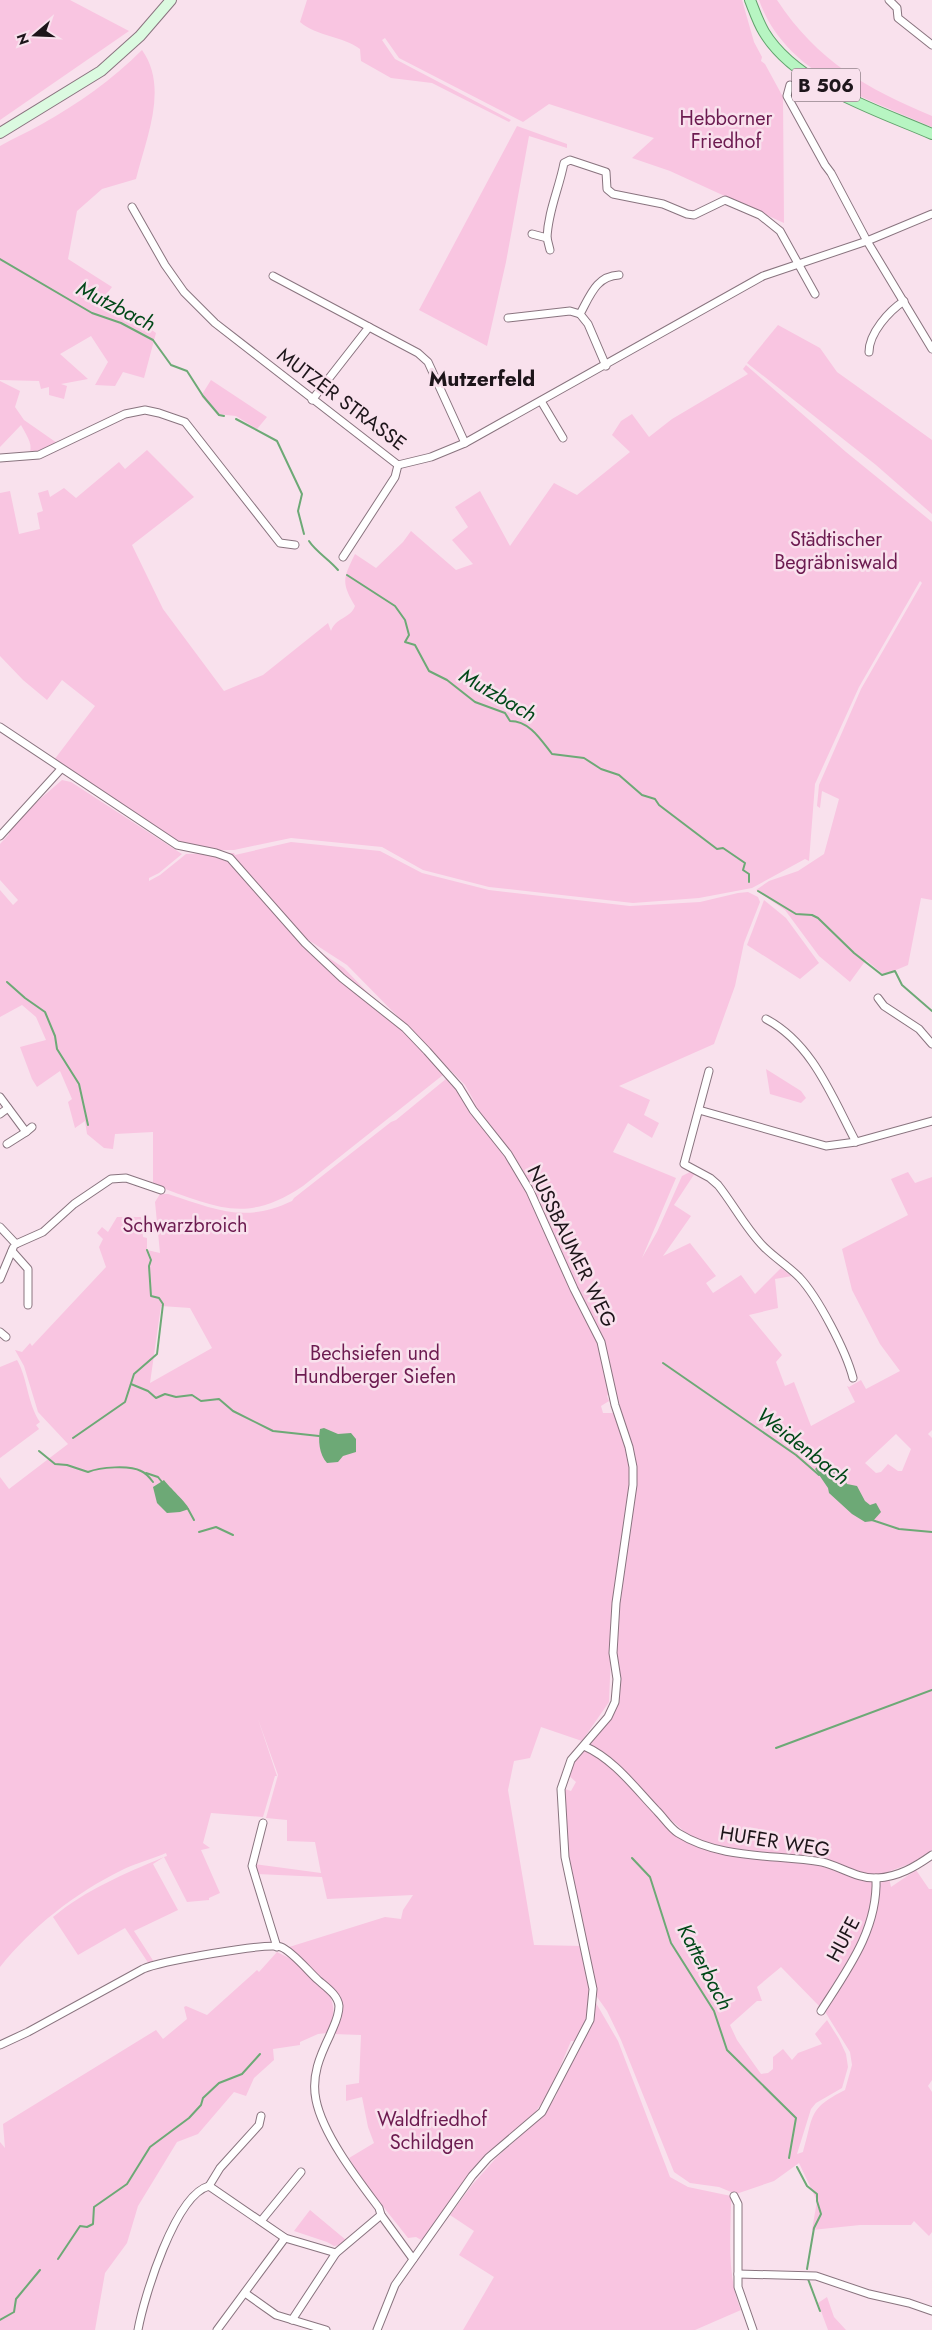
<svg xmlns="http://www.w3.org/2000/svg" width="932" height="2330" font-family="Jost,sans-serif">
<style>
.green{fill:#f9c5e1;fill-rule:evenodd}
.water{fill:#6da976}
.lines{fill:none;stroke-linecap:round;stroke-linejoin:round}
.stream{stroke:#6da976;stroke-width:2}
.minor-casing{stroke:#89747f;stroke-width:9}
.secondary-casing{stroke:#89747f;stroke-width:12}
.primary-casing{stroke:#62a26d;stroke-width:12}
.minor{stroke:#fff;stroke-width:7}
.secondary{stroke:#dbfae0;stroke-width:10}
.primary{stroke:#b7f5c2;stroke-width:10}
.labels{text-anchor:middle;stroke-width:5;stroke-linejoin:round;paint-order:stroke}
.shield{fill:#f9e1ed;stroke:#5f5259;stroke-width:1}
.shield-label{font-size:19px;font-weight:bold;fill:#1d151a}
.park-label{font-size:20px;fill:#6c1b50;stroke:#f9e1ed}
.street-label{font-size:20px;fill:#1d151a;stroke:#f9e1ed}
.water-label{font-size:21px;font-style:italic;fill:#004818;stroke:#f9e1ed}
.neighbourhood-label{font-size:21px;font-weight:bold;fill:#1d151a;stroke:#f9e1ed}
</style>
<rect width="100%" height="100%" fill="#f9e1ed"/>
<!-- green -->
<g class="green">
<polygon points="0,0 70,0 129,31 0,120"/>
<path d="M307,0H742L754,42L762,57L761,61L765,64L783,97L784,223L670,171L632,158L654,138L549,104L523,122L399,58L385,38L382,40L395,59L511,120L509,122L432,83L391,78L361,61L360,49C343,36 318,37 300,22Z"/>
<path d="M759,0H777C818,62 866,88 932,116V127C865,97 786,75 759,0Z"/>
<path d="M142,50C169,88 146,138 136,179L102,189L77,211L68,259L112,287L97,306L119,307L156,333L144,378L123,372L115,386L95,385L108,362L91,336L60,354L88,379L61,384L67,386L64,399L49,395V387L41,389L39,381L0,380V146C14,138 28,132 42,124C78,104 113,79 142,50Z"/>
<polygon points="517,126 567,144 567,148 529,136 506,262 487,346 419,310"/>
<polygon points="778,325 820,348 837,372 932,440 932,514 876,465 747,363"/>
<path d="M746,365L846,452L932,522V900L921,898L908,965L884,975L866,960L850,982L819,956L785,910L756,890L769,881L798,871L824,854L839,799L822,791L820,808L817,806L819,785L861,689L922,583L920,581L859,687L815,784L809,861L805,859L752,888L699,898L633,903L489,887L423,870L382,847L291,838L234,850H190L54,760L95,706L62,680L47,700L23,680L0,656V493L10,491L19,534L40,529L37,513L43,511L38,493L48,490L50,497L64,488L76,498L119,462L125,469L147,450L194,497L132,545L163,609L224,691L263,675L328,623L331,631C335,618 351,618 355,606C341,582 343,579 355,554L376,568L403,542L411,531L456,570L473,564L452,540L468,527L455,507L480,491L510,546L554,483L577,495L630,452L612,435L621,421L632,414L649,437L672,419L748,374L743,369Z"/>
<polygon points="211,380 267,417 257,429 236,416 217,414 201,396"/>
<path d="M0,381L20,391L15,407L24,420L57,443L39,452H30C33,443 25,433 21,425L0,447Z"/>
<path d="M62,780L71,782L182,854L159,873L149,878V881L160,875L186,854L234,853L235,855L291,842L380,851L422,873L489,890L630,906L700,902L738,893L748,892L758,897L760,902L744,943L735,986L714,1044L619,1086L650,1100L644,1115L659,1123L652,1138L628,1123L613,1152L676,1178L642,1258L657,1232L682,1176L690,1172L695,1173L674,1205L691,1216L663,1256L690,1243L716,1276L706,1283L713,1293L741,1275L755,1294L781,1268L792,1276L775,1279L778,1308L749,1315L782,1355L776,1362L785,1386L794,1382L811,1426L855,1402L847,1386L849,1387L861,1380L866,1389L900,1371L880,1344L852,1290L842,1249L908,1215L891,1179L908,1172L915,1183L932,1177V1430L928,1434L932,1438V1850L912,1863L885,1873L870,1876L838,1865L710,1844L687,1834L662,1812L604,1752L585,1743L613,1704L617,1604H613L609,1702L582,1741L541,1727L530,1758L514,1761L508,1790L534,1945L583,1946C587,1968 596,1996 588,2017C585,2026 579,2033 574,2041H571L549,2093L536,2111L466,2180L423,2241L416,2237L408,2238L359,2176L349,2158L374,2143L368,2127L362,2097L346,2101V2085L359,2083L361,2035L333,2034L342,2017L341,2002L286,1948L385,1917L401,1919L403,1910L413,1895L327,1899L322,1877L257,1874L254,1864L321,1873L315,1842L287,1841V1820L266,1818L278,1775L258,1719L277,1776H275L263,1817L211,1813L203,1843L210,1848L201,1850L220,1893L209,1898V1900L187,1902L164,1857L153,1864L178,1910L134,1931L154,1962L149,1964L125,1928L78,1955L53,1917C87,1889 124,1874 164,1857L167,1856L166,1853C152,1859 136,1863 122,1870C75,1893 32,1927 0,1967V1477L9,1489L68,1444L38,1412L24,1366L15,1350L22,1352L30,1343L32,1346L106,1267L99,1247L103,1239L97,1233L102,1227L108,1232L117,1217H141L143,1237L147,1238V1250L160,1253L155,1202L160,1194H168C215,1209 244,1224 292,1201L294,1198L391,1122L396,1120L452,1074L464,1086L478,1108L465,1085L347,965L296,932L305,942L344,968L389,1015L448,1071L303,1186C244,1226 214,1205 153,1185V1132L115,1134L113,1149L104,1148L87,1134L85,1121L75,1128L68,1102L72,1099L60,1071L37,1087L32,1079L20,1047L46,1040L36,1017L22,1005L0,1017V890L13,905L18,900L0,880V844L9,834V831L39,800ZM161,1306L190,1308L212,1348L150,1383ZM610,1392H616L620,1405L616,1413H603L601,1406L609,1401L607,1396ZM896,1434L911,1449L902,1471H898L888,1464L881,1472L876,1473L865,1463Z"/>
<polygon points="764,900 786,918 819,963 800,979 747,945"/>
<polygon points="766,1069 801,1091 806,1098 801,1103 770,1094"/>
<path d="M17,1360C28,1379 27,1403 40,1422L36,1425L39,1429L0,1458V1367Z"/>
<path d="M583,1746L600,1756L692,1843L820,1864L873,1883L875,1887L866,1932L821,2008L781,1967L757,1987L762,2001H757L730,2025L737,2040L761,2074L768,2073L773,2069V2057L783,2049L792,2060L798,2053L822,2044L815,2034L827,2020L839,2039L846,2054L848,2067L842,2088L816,2103L811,2109L797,2154L803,2152C814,2116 807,2109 845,2090L852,2065L850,2052L824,2010L875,1916L879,1884L889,1878L891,1887L916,1870L929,1889H932V2080L928,2086L932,2092V2232L929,2236L914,2221L911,2225H860L812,2230L817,2201L799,2163L774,2181L736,2194L719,2187L690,2183L674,2172L621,2040L607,2011L595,1994L581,1911L571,1884L565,1855V1789L571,1791L576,1782L567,1774Z"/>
<path d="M277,1952L291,1959L329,1994C336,2008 334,2019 327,2033L318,2034L300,2042V2045L273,2049L274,2060L254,2078L246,2096L234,2092L198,2134L177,2142L138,2206L127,2243L105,2273L95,2330H0V2142L5,2148L3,2124L156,2030L163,2039L187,2019L184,2007L186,2006L207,2015L257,1970L259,1972Z"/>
<path d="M596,2003L618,2041L670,2177L688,2187L731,2196C731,2234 726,2275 741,2310L695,2330H463L494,2277L459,2255L474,2231L450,2215L472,2185L497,2157L542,2116L556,2096L573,2053L591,2025Z"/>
<polygon points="310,2210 346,2240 340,2245 334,2246 327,2242 294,2231"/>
<polygon points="827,2297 834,2317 846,2330 828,2330 818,2303"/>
</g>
<!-- water -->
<g class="water">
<path d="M324,1428L338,1434L351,1433L356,1439V1452L343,1456L338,1462L327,1463C319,1454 318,1440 320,1429Z"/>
<polygon points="819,1465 841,1470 847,1484 857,1486 865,1501 870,1505 876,1503 881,1512 873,1521 865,1522 852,1514 829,1493 828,1488 815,1469"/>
<path d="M164,1480C169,1487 187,1503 189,1509L180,1512L167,1513L157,1503L153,1487Z"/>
</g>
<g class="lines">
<!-- stream -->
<g class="stream">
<polyline points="0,259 92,313 121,323 153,340 171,365 187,371 203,396 219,415 224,416"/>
<polyline points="236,419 277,441 302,494 298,511 304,534"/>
<path d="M309,541C316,552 329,559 338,570"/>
<path d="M347,575L395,606L405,620L409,635L405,642L415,645L429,671L447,680L475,702L505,713L510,721C530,721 541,740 552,754L584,758L601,769L619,775L642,795L655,799L659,805L717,849L723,848L745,863L743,870L749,874V882"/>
<polyline points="758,891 796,914 812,915 818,918 854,953 882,975 895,971 902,985 932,1011"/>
<polyline points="7,982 25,998 45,1012 55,1036 57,1049 79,1084 88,1125"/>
<polyline points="663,1363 796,1455 819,1475"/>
<polyline points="131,1384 148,1391 156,1398 165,1394 176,1397 192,1395 201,1401 219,1399 233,1411 273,1431 319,1436"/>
<polyline points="73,1438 125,1402 134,1374 157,1354 163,1304 159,1298 151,1296 149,1266 151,1260 147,1250"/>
<path d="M39,1451L55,1464L67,1465L88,1472C100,1467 130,1465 141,1471C146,1473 150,1478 153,1482"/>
<polyline points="146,1473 158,1477 162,1482"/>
<polyline points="188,1509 194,1520"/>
<polyline points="872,1520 899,1529 932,1532"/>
<polyline points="199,1532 216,1527 233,1535"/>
<polyline points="776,1748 932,1690"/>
<polyline points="632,1858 650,1877 671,1943 714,2011 727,2050 796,2118 789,2158"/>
<polyline points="797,2167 807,2186 817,2194 817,2201 821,2214 814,2228 807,2269"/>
<polyline points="58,2259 80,2226 87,2227 93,2224 94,2207 127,2184 150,2147 189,2118 201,2105 203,2098 219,2083 242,2074 260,2054"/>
<polyline points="808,2279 820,2311"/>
<polyline points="0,2320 14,2312 16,2299 40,2270"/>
</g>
<defs>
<g id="minor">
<polyline points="889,0 897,8 898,18 932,45"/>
<polyline points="790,85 787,96 825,165 831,173 867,241 932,349"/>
<polyline points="132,207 165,265 184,292 215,323 398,465 431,457 465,443 763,276 867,241 932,214"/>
<polyline points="532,234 547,238 550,250"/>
<path d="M547,238C548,211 559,189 564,163L570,160L606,172L607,189L613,194L663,204L687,214L694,215L725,200L760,215L780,231L815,294"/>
<polyline points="273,276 369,327 312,400"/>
<polyline points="508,318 570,311 580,314"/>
<polyline points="369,327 418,353 428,362 465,443"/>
<path d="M869,352C869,333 889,311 904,301"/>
<path d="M606,366L588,324L580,314C590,296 596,276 619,275"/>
<polyline points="541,401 563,438"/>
<polyline points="0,458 39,455 125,414 145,410 159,413 185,422 280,543 295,545"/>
<polyline points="343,557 395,477 398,465"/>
<polyline points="0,727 177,845 216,853 230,858 305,943 342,978 405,1028 427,1051 459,1087 473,1110 508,1154 530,1191 574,1289 601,1342 615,1405 629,1447 633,1467 633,1485 616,1603 613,1653 617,1679 615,1702 608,1717 571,1760 561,1789 565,1857 593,1989 590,2020 542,2112 488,2158 472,2176 395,2285 377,2330"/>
<polyline points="0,836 61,769"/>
<polyline points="878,998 884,1006 919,1029 932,1044"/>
<path d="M766,1019C813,1044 832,1097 856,1142"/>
<path d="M709,1071L684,1164L710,1178L718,1185C734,1205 746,1229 764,1247C775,1258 788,1266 799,1277C818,1297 846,1351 853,1378"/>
<polyline points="0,1097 26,1132 32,1127"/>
<polyline points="699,1110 826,1146 856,1142 932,1121"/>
<polyline points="0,1114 8,1108"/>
<polyline points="7,1144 26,1132"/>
<polyline points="0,1227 16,1244"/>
<polyline points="16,1244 43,1232 74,1204 111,1179 126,1178 161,1190"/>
<polyline points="12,1251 28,1269 28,1305"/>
<polyline points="0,1279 13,1248"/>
<polyline points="0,1332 6,1337"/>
<path d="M584,1746C614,1759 635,1788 657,1811C664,1818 670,1828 678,1833C721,1860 774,1854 822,1862C840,1866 857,1879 877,1878C898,1877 915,1867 932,1855"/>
<polyline points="263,1823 252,1866 277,1947"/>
<path d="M821,2011C848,1969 878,1929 876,1878"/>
<path d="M0,2045L28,2032L143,1969C158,1962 267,1942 281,1947C292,1951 309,1972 318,1980C326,1987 338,1995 339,2006C339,2017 334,2025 330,2035C320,2056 311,2076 316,2100C323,2135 358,2180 379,2208L381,2215L413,2259"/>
<polyline points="209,2186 220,2168 259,2125 261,2116"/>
<polyline points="734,2196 738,2204 738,2287 753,2330"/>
<polyline points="261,2221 301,2172"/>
<polyline points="738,2274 816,2276 869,2294 909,2303 932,2311"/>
<polyline points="245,2293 276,2315 326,2330"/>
<polyline points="292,2320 336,2253"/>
<path d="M138,2330C144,2297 175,2195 209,2186L285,2238L336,2253L381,2215"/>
<polyline points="217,2330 285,2238"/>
</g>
<polyline id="secondary" points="0,133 101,71 140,36 171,0"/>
<path id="primary" d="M750,0C754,10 758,22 764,32C796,85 877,110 932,134"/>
</defs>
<!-- minor casing -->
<use href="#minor" class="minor-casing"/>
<!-- secondary casing -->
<use href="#secondary" class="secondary-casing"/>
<!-- primary casing -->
<use href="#primary" class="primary-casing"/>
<!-- minor -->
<use href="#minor" class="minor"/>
<!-- secondary -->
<use href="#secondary" class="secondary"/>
<!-- primary -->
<use href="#primary" class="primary"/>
</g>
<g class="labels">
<!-- shield labels -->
<rect class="shield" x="792" y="68.5" width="68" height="33" rx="4"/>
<g class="shield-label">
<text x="826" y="92">B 506</text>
</g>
<!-- park labels -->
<g class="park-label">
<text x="726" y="125">Hebborner<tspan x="726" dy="23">Friedhof</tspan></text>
<text x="836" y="546">Städtischer<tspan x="836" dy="23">Begräbniswald</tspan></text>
<text x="185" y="1232">Schwarzbroich</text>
<text x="375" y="1360">Bechsiefen und<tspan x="375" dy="23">Hundberger Siefen</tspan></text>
<text x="432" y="2126">Waldfriedhof<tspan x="432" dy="23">Schildgen</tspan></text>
</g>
<!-- street labels -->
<g class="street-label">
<text transform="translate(342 399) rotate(37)" y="7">MUTZER STRASSE</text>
<text transform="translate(572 1246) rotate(64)" y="7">NUSSBAUMER WEG</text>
<text transform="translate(775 1841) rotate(9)" y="7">HUFER WEG</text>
<text transform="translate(843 1939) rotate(-62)" y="7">HUFE</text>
</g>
<!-- water labels -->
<g class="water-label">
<text transform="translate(116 306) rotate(27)" y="7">Mutzbach</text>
<text transform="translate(498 695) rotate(30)" y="7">Mutzbach</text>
<text transform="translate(803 1446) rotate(38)" y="7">Weidenbach</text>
<text transform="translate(705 1967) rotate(62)" y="7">Katterbach</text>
</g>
<!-- neighbourhood labels -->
<g class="neighbourhood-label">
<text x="482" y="386">Mutzerfeld</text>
</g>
</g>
<!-- north arrow -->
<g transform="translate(35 35) rotate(251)" stroke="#f9e1ed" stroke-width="4" paint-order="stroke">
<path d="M0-4L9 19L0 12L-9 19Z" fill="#1d151a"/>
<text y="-8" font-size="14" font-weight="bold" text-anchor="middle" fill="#1d151a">N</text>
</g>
</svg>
